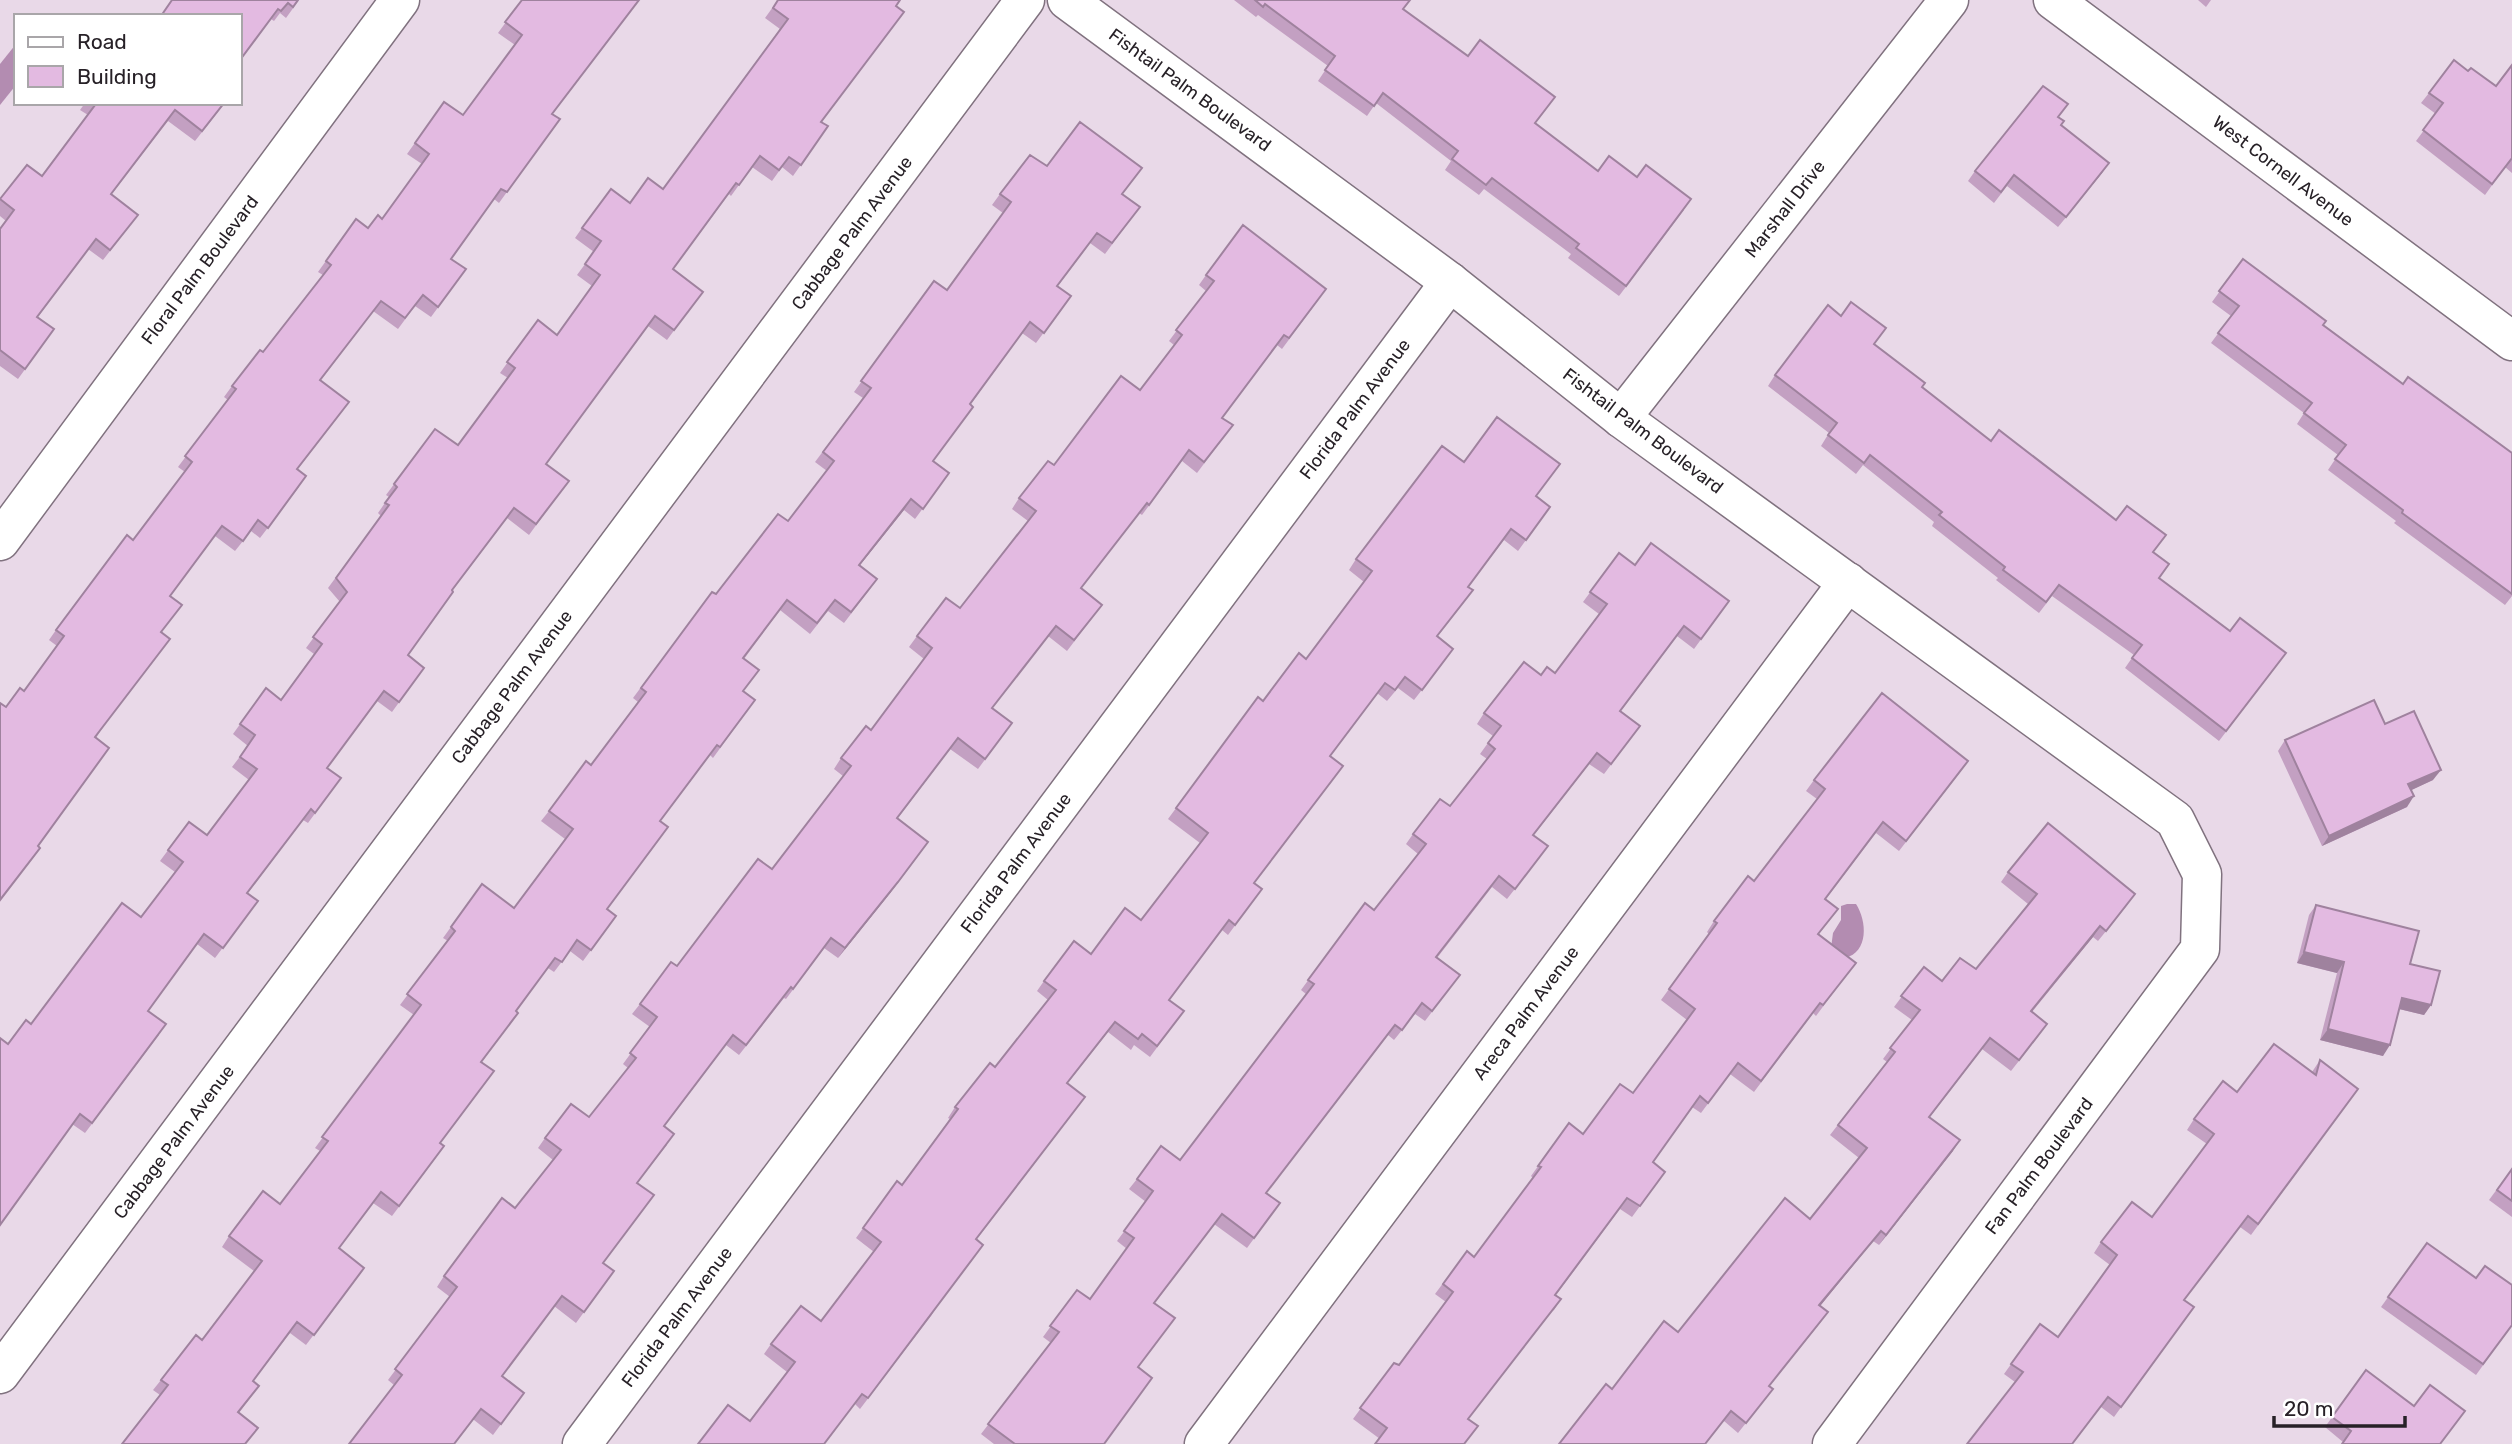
<svg xmlns="http://www.w3.org/2000/svg" width="2512" height="1444" font-family="Rubik,sans-serif">
<style>
.water{fill:#b38cb1}
.lines{fill:none;stroke-linecap:round;stroke-linejoin:round}
.minor-casing{stroke:#80727f;stroke-width:41}
.minor{stroke:#fff;stroke-width:38}
.wall{fill:#c3a0c2}
.shaded-wall{fill:#9f829e}
.building{fill:#e3bae1;stroke:#9f829e;stroke-width:2}
.labels{text-anchor:middle;stroke-width:7;stroke-linejoin:round;paint-order:stroke}
.street-label{font-size:18px;fill:#272127;stroke:#fff}
</style>
<rect width="100%" height="100%" fill="#e9d9e8"/>
<!-- water -->
<g class="water">
<polygon points="16,44 16,85 0,105 0,64"/>
<path d="M1847,904H1856C1867,921 1869,952 1845,958L1831,948L1833,933L1841,920V906Z"/>
</g>
<g class="lines">
<defs>
<g id="minor">
<polyline points="1067,0 1450,282 1621,418 2175,820 2202,874 2200,949 1832,1444"/>
<polyline points="2053,0 2512,341"/>
<polyline points="1621,418 1949,0"/>
<polyline points="0,541 400,0"/>
<polyline points="0,1374 1025,0"/>
<polyline points="582,1444 1450,282"/>
<polyline points="1204,1444 1848,582"/>
</g>
</defs>
<!-- minor casing -->
<use href="#minor" class="minor-casing"/>
<!-- minor -->
<use href="#minor" class="minor"/>
</g>
<!-- wall -->
<g class="wall">
<polygon points="299,0 286,18 280,13 274,21 271,19 240,16"/>
<polygon points="522,0 553,114 560,119 499,203 494,199 451,259 466,269 431,317 415,306 398,329 373,311 321,380 341,413 297,470 299,487 260,538 251,531 235,551 215,536 170,596 162,633 96,738 38,846 40,848 33,858 6,707 24,691 57,646 49,640 56,630 133,540 185,472 178,467 228,400 224,397 232,386 263,352 323,275 318,272 356,219 368,228 382,219 422,164 407,154 444,102 463,115 515,45 498,33"/>
<polygon points="778,0 896,6 822,122 828,126 793,176 782,167 772,181 752,167 731,196 729,194 673,269 695,302 667,340 648,326 546,464 561,491 529,535 507,518 452,591 408,655 424,668 392,712 377,701 327,768 341,778 308,823 303,820 248,893 258,901 215,958 197,944 148,1011 159,1035 85,1133 72,1124 8,1044 31,1024 141,917 175,872 160,861 189,822 207,835 249,780 232,767 248,746 233,734 266,688 281,700 314,654 306,648 340,602 328,588 381,516 378,513 389,497 386,495 435,429 458,445 508,378 500,373 538,320 557,335 592,286 577,275 594,252 575,238 582,228 630,203 663,189 780,29 765,18"/>
<polygon points="1234,0 1410,0 1403,10 1468,56 1555,97 1535,124 1598,171 1637,177 1684,210 1619,296 1568,258 1571,254 1484,189 1479,195 1445,170 1451,161 1376,103 1367,116 1318,81 1328,66 1258,15 1256,17"/>
<polygon points="2198,0 2211,0 2206,7"/>
<polygon points="2512,65 2512,173 2505,167 2485,195 2416,141 2436,114 2421,103 2429,93 2468,71 2496,86"/>
<polygon points="85,103 225,103 195,141 168,121 111,195 138,215 103,260 88,249 38,317 54,329 18,379 0,366 0,229 6,221 0,216 0,199 42,176 88,115 80,110"/>
<polygon points="2058,117 2061,125 2102,173 2058,227 2007,186 1994,203 1968,181 1975,171"/>
<polygon points="1047,166 1122,194 1140,207 1105,254 1090,243 1057,287 1071,296 1036,343 1022,333 970,405 933,461 949,473 915,519 904,510 860,565 877,579 870,589 844,623 828,611 810,634 780,610 744,659 743,691 755,700 713,758 710,755 660,821 607,909 616,916 583,961 570,951 554,972 548,968 516,1011 482,1062 440,1143 437,1156 392,1216 373,1203 339,1248 364,1268 306,1345 290,1333 253,1381 259,1386 239,1413 250,1438 160,1395 153,1390 161,1380 202,1340 254,1271 222,1247 229,1236 280,1204 320,1151 315,1148 414,1015 400,1005 448,941 443,938 482,884 514,908 565,839 541,821 549,811 591,765 638,702 633,698 712,592 716,594 788,521 827,471 815,462 863,398 854,392 934,281 947,290 1003,213 992,205 1000,194"/>
<polygon points="2243,259 2323,325 2403,384 2512,453 2512,596 2505,605 2394,523 2396,521 2328,470 2338,455 2297,424 2304,413 2211,343 2231,316 2212,302"/>
<polygon points="1206,275 1319,299 1282,349 1277,345 1222,418 1233,425 1197,473 1182,461 1142,515 1139,513 1081,588 1102,605 1067,651 1048,636 992,708 1012,723 978,769 950,749 898,818 891,892 838,958 824,948 786,999 784,998 739,1055 726,1045 664,1127 667,1145 637,1183 603,1263 614,1271 576,1323 554,1306 502,1376 524,1393 493,1435 474,1420 394,1385 388,1380 450,1297 437,1287 444,1276 515,1208 553,1160 538,1148 545,1138 589,1117 628,1068 623,1064 650,1027 632,1014 640,1004 772,869 843,776 834,769 841,758 871,730 924,659 909,647 917,636 960,608 1028,521 1012,509 1019,498 1054,465 1140,390 1174,345 1169,341 1206,291 1199,285"/>
<polygon points="1874,344 1922,387 1991,441 2154,552 2159,578 2230,631 2286,653 2219,741 2125,668 2134,655 2052,596 2039,613 1996,580 1998,578 1932,526 1934,522 1863,465 1856,474 1821,446 1829,433 1768,386 1775,375"/>
<polygon points="1464,462 1536,496 1543,517 1518,551 1504,540 1468,587 1465,601 1437,637 1446,659 1414,700 1398,688 1387,701 1377,693 1330,756 1254,883 1262,889 1228,935 1222,930 1169,1000 1184,1011 1150,1057 1134,1045 1131,1050 1108,1032 1067,1084 1085,1097 977,1239 931,1316 860,1409 855,1404 750,1421 787,1372 764,1354 771,1344 821,1321 874,1252 856,1238 897,1181 902,1185 950,1119 948,1118 955,1107 995,1067 1048,1000 1037,991 1044,981 1091,954 1141,920 1200,843 1168,819 1258,697 1263,701 1306,659 1364,582 1349,570 1356,559"/>
<polygon points="1619,553 1635,565 1729,601 1694,649 1677,636 1621,711 1640,726 1604,774 1589,764 1534,835 1540,857 1507,899 1492,887 1437,958 1460,975 1425,1021 1415,1014 1394,1040 1388,1035 1266,1193 1280,1203 1247,1248 1214,1224 1155,1303 1138,1368 1104,1444 994,1444 981,1434 1051,1343 1043,1337 1077,1290 1090,1299 1127,1249 1117,1241 1146,1202 1129,1189 1137,1179 1180,1160 1306,994 1301,990 1365,903 1374,910 1418,854 1406,844 1413,834 1450,806 1487,759 1480,754 1493,736 1477,724 1484,713 1541,675 1555,673 1599,614 1583,602"/>
<polygon points="2385,724 2433,780 2411,790 2407,807 2322,846 2278,751 2285,740"/>
<polygon points="1961,771 1899,851 1876,833 1826,899 1838,909 1819,934 1856,963 1848,973 1816,1016 1813,1013 1754,1092 1730,1074 1701,1113 1692,1107 1653,1162 1665,1172 1632,1217 1620,1209 1556,1295 1561,1299 1554,1310 1380,1439 1353,1419 1394,1363 1399,1365 1446,1302 1435,1294 1467,1251 1474,1257 1533,1178 1531,1176 1569,1123 1583,1134 1633,1093 1687,1020 1661,1000 1709,934 1707,932 1714,921 1754,881 1817,799 1806,791 1814,780"/>
<polygon points="2008,872 2128,904 2098,941 2093,937 2032,1012 2040,1034 2011,1071 1982,1049 1930,1117 1953,1151 1879,1245 1873,1241 1820,1306 1828,1312 1769,1386 1773,1389 1765,1399 1738,1433 1724,1421 1612,1389 1810,1219 1859,1158 1830,1135 1887,1062 1883,1059 1912,1020 1894,1007 1924,967 1942,981 1976,969 2028,904 2001,882"/>
<polygon points="2316,905 2410,964 2431,1005 2424,1015 2399,1009 2383,1056 2320,1040 2337,973 2297,963 2309,915"/>
<polygon points="2320,1060 2358,1089 2251,1235 2240,1227 2184,1300 2194,1307 2114,1417 2101,1407 2015,1382 2004,1374 2040,1324 2058,1337 2110,1265 2094,1253 2101,1242 2152,1217 2207,1144 2187,1130 2194,1119 2237,1092 2312,1072"/>
<polygon points="2512,1169 2512,1217 2489,1200"/>
<polygon points="2427,1243 2512,1325 2476,1375 2381,1307"/>
<polygon points="2366,1370 2414,1406 2465,1411 2343,1442 2325,1427"/>
</g>
<!-- shaded-wall -->
<g class="shaded-wall">
<polygon points="2109,163 2102,173 2058,227 2066,217"/>
<polygon points="911,499 904,510 852,575 859,565"/>
<polygon points="2441,770 2433,780 2401,795 2408,784"/>
<polygon points="2414,796 2407,807 2322,846 2329,836"/>
<polygon points="921,852 891,892 838,958 845,948"/>
<polygon points="2100,926 2093,937 2023,1022 2031,1011"/>
<polygon points="2304,952 2344,962 2337,973 2297,963"/>
<polygon points="2402,998 2431,1005 2424,1015 2395,1008"/>
<polygon points="2328,1029 2390,1045 2383,1056 2320,1040"/>
<polygon points="1960,1140 1953,1151 1879,1245 1886,1235"/>
<polygon points="1881,1231 1873,1241 1812,1316 1819,1305"/>
<polygon points="1828,1312 1820,1323 1761,1396 1769,1386"/>
</g>
<!-- building -->
<g class="building">
<polygon points="172,0 298,0 293,7 288,3 281,11 278,9 240,60 240,16 161,16"/>
<polygon points="522,0 639,0 552,114 560,119 507,192 501,189 451,259 466,269 438,307 423,295 405,318 381,301 320,380 349,402 297,469 306,476 268,528 258,520 243,541 222,526 170,596 182,605 161,632 170,639 95,737 109,748 38,846 40,848 0,900 0,703 6,707 20,688 24,691 64,636 56,630 127,535 133,540 192,462 185,456 236,389 232,386 260,350 263,352 331,265 326,261 356,219 368,228 378,215 382,219 429,154 415,143 444,102 463,115 522,35 505,22"/>
<polygon points="778,0 900,0 896,6 904,12 821,122 828,126 801,165 789,157 779,170 760,156 739,185 736,183 673,269 703,292 674,330 655,316 546,464 569,481 536,524 514,508 452,590 453,592 408,655 424,668 399,702 384,691 327,768 341,778 315,813 311,809 247,893 258,901 223,948 204,934 148,1011 166,1024 92,1123 80,1114 0,1225 0,1038 8,1044 26,1020 31,1024 122,903 141,917 183,862 168,850 189,822 207,835 257,769 240,757 255,735 240,724 266,688 281,700 322,644 313,637 347,592 336,578 389,505 385,503 397,487 394,484 435,429 458,445 515,368 507,362 538,320 557,335 600,275 585,264 601,241 582,228 611,189 630,203 648,178 663,189 788,19 773,8"/>
<polygon points="1255,0 1410,0 1403,9 1468,56 1480,40 1555,97 1535,123 1598,171 1609,156 1637,177 1646,165 1691,199 1626,286 1576,248 1579,244 1492,178 1486,185 1452,159 1458,151 1383,93 1374,106 1325,70 1335,56 1265,4 1263,7"/>
<polygon points="2454,60 2468,71 2471,68 2496,86 2512,65 2512,158 2492,184 2423,130 2443,103 2429,93"/>
<polygon points="2043,86 2068,104 2058,117 2064,121 2061,125 2109,163 2066,217 2014,175 2001,192 1975,171"/>
<polygon points="93,103 224,103 202,131 175,110 111,194 138,215 110,250 96,239 37,317 54,329 25,369 0,350 0,229 14,210 0,199 27,165 42,176 95,105"/>
<polygon points="1080,122 1142,168 1122,194 1140,207 1112,243 1097,233 1057,286 1071,296 1044,333 1030,322 970,404 973,407 933,461 949,473 923,509 911,499 859,565 877,579 851,612 835,600 817,623 787,600 743,658 759,670 743,691 755,700 720,747 717,745 660,821 668,827 607,909 616,916 591,950 577,940 562,962 555,958 516,1011 518,1013 481,1062 494,1071 440,1143 444,1146 399,1206 381,1192 339,1248 364,1268 314,1335 297,1322 253,1381 259,1386 238,1412 258,1428 245,1444 122,1444 168,1385 161,1380 196,1335 202,1340 262,1261 229,1236 263,1191 280,1204 328,1141 322,1137 421,1005 407,994 455,931 451,927 482,884 514,908 573,829 549,811 586,761 591,765 646,692 641,688 712,592 716,594 778,514 788,521 834,461 823,452 871,388 861,381 934,281 947,290 1011,202 1000,194 1030,155 1047,166"/>
<polygon points="1243,225 1326,289 1289,338 1284,335 1222,418 1233,425 1204,462 1189,450 1149,505 1147,503 1081,588 1102,605 1074,640 1056,626 992,708 1012,723 985,759 958,738 897,818 928,842 898,882 845,948 831,938 793,989 791,987 746,1045 733,1035 664,1126 674,1134 637,1183 654,1195 603,1263 614,1271 584,1312 562,1296 502,1376 524,1393 501,1424 481,1409 454,1444 349,1444 402,1375 395,1369 457,1287 444,1276 502,1198 515,1208 561,1150 545,1138 571,1104 589,1117 636,1058 630,1053 657,1017 640,1004 671,962 677,966 758,859 772,869 851,766 841,758 866,726 871,730 932,648 917,636 946,598 960,608 1036,511 1019,498 1048,461 1054,465 1121,376 1140,390 1182,335 1176,330 1214,281 1206,275"/>
<polygon points="2243,259 2326,321 2323,325 2403,384 2408,377 2512,453 2512,594 2402,513 2403,510 2335,459 2346,445 2304,413 2312,403 2218,333 2239,306 2219,291"/>
<polygon points="1851,302 1886,328 1874,344 1925,383 1922,387 1991,441 1999,430 2116,520 2127,506 2166,535 2153,552 2169,564 2159,578 2230,631 2240,618 2286,653 2226,731 2132,658 2142,645 2059,585 2046,602 2003,570 2005,567 1939,515 1942,512 1870,455 1864,463 1828,435 1837,423 1775,375 1828,305 1841,316"/>
<polygon points="1497,417 1560,464 1536,496 1550,507 1526,540 1511,529 1468,587 1473,590 1437,636 1453,649 1422,690 1405,677 1395,690 1385,683 1330,756 1343,766 1254,883 1262,889 1235,925 1229,920 1169,1000 1184,1011 1157,1046 1142,1034 1138,1039 1115,1022 1067,1083 1085,1097 976,1239 983,1245 868,1398 862,1394 824,1444 698,1444 728,1405 750,1421 795,1362 771,1344 801,1306 821,1321 881,1242 863,1228 897,1181 902,1185 958,1109 955,1107 990,1063 995,1067 1056,990 1044,981 1074,941 1091,954 1125,908 1141,920 1208,833 1176,808 1258,697 1263,701 1299,653 1306,659 1372,571 1356,559 1442,446 1464,462"/>
<polygon points="1651,543 1729,601 1701,639 1684,626 1620,711 1640,726 1611,764 1597,753 1533,835 1548,846 1515,889 1499,876 1436,957 1460,975 1432,1011 1422,1003 1402,1030 1395,1025 1266,1193 1280,1203 1254,1238 1222,1214 1154,1303 1175,1318 1138,1367 1152,1378 1104,1444 1015,1444 988,1424 1059,1332 1050,1326 1077,1290 1090,1299 1134,1238 1124,1231 1153,1191 1137,1179 1161,1146 1180,1160 1314,984 1308,980 1365,903 1374,910 1426,844 1413,834 1440,799 1450,806 1495,749 1488,743 1501,726 1484,713 1524,662 1541,675 1547,667 1555,673 1607,604 1590,592 1619,553 1635,565"/>
<polygon points="1882,693 1968,761 1906,841 1883,822 1825,899 1838,909 1818,934 1856,963 1823,1005 1820,1003 1761,1081 1738,1063 1708,1103 1700,1096 1653,1162 1665,1172 1640,1206 1627,1198 1555,1295 1561,1299 1468,1419 1478,1426 1464,1444 1375,1444 1387,1428 1360,1408 1394,1363 1399,1365 1453,1292 1443,1284 1467,1251 1474,1257 1541,1167 1538,1166 1569,1123 1583,1134 1620,1084 1633,1093 1695,1009 1669,989 1717,923 1714,921 1748,876 1754,881 1825,789 1814,780"/>
<polygon points="2374,700 2385,724 2414,711 2441,770 2408,784 2414,796 2329,836 2285,740"/>
<polygon points="2048,823 2135,894 2106,931 2100,926 2031,1011 2047,1024 2019,1060 1990,1038 1929,1117 1960,1140 1886,1235 1881,1231 1819,1305 1828,1312 1769,1386 1773,1389 1746,1423 1731,1411 1705,1444 1559,1444 1606,1384 1612,1389 1664,1321 1678,1332 1785,1198 1810,1219 1867,1148 1838,1125 1895,1052 1890,1048 1920,1010 1901,996 1924,967 1942,981 1960,958 1976,969 2037,894 2008,872"/>
<polygon points="2316,905 2419,931 2410,964 2440,971 2431,1005 2402,998 2390,1045 2328,1029 2344,962 2304,952"/>
<polygon points="2274,1044 2316,1075 2320,1060 2358,1089 2258,1224 2248,1216 2184,1300 2194,1307 2121,1407 2108,1397 2072,1444 1967,1444 2023,1372 2011,1364 2040,1324 2058,1337 2117,1255 2101,1242 2132,1202 2152,1217 2214,1134 2194,1119 2223,1081 2237,1092"/>
<polygon points="2512,1169 2512,1201 2497,1190"/>
<polygon points="2427,1243 2476,1278 2485,1266 2512,1285 2512,1325 2483,1364 2388,1297"/>
<polygon points="2366,1370 2414,1406 2430,1385 2465,1411 2440,1444 2342,1444 2351,1431 2332,1417"/>
</g>
<g class="labels">
<!-- street labels -->
<g class="street-label">
<text transform="translate(1190 90) rotate(36)" y="6">Fishtail Palm Boulevard</text>
<text transform="translate(2283 171) rotate(37)" y="6">West Cornell Avenue</text>
<text transform="translate(1785 209) rotate(-52)" y="6">Marshall Drive</text>
<text transform="translate(852 233) rotate(-53)" y="6">Cabbage Palm Avenue</text>
<text transform="translate(200 270) rotate(-53)" y="6">Floral Palm Boulevard</text>
<text transform="translate(1355 409) rotate(-53)" y="6">Florida Palm Avenue</text>
<text transform="translate(1643 431) rotate(37)" y="6">Fishtail Palm Boulevard</text>
<text transform="translate(512 687) rotate(-53)" y="6">Cabbage Palm Avenue</text>
<text transform="translate(1016 863) rotate(-53)" y="6">Florida Palm Avenue</text>
<text transform="translate(1526 1013) rotate(-53)" y="6">Areca Palm Avenue</text>
<text transform="translate(174 1142) rotate(-53)" y="6">Cabbage Palm Avenue</text>
<text transform="translate(2039 1166) rotate(-53)" y="6">Fan Palm Boulevard</text>
<text transform="translate(677 1317) rotate(-53)" y="6">Florida Palm Avenue</text>
</g>
</g>
<!-- legend -->
<rect x="14" y="14" width="228" height="91" fill="#ffffff" stroke="#a9a6a9" stroke-width="2"/>
<rect x="28" y="37" width="35" height="10" fill="#ffffff" stroke="#a9a6a9" stroke-width="2"/>
<text x="77" y="49" font-size="21" fill="#272127">Road</text>
<rect x="28" y="66" width="35" height="21" fill="#e3bae1" stroke="#a9a6a9" stroke-width="2"/>
<text x="77" y="84" font-size="21" fill="#272127">Building</text>
<!-- scale -->
<path d="M2274 1416v10h131v-10" fill="none" stroke="#272127" stroke-width="3.5"/>
<text x="2284" y="1416" font-size="21" fill="#272127" stroke="#ffffff" stroke-width="5" paint-order="stroke">20 m</text>
</svg>
